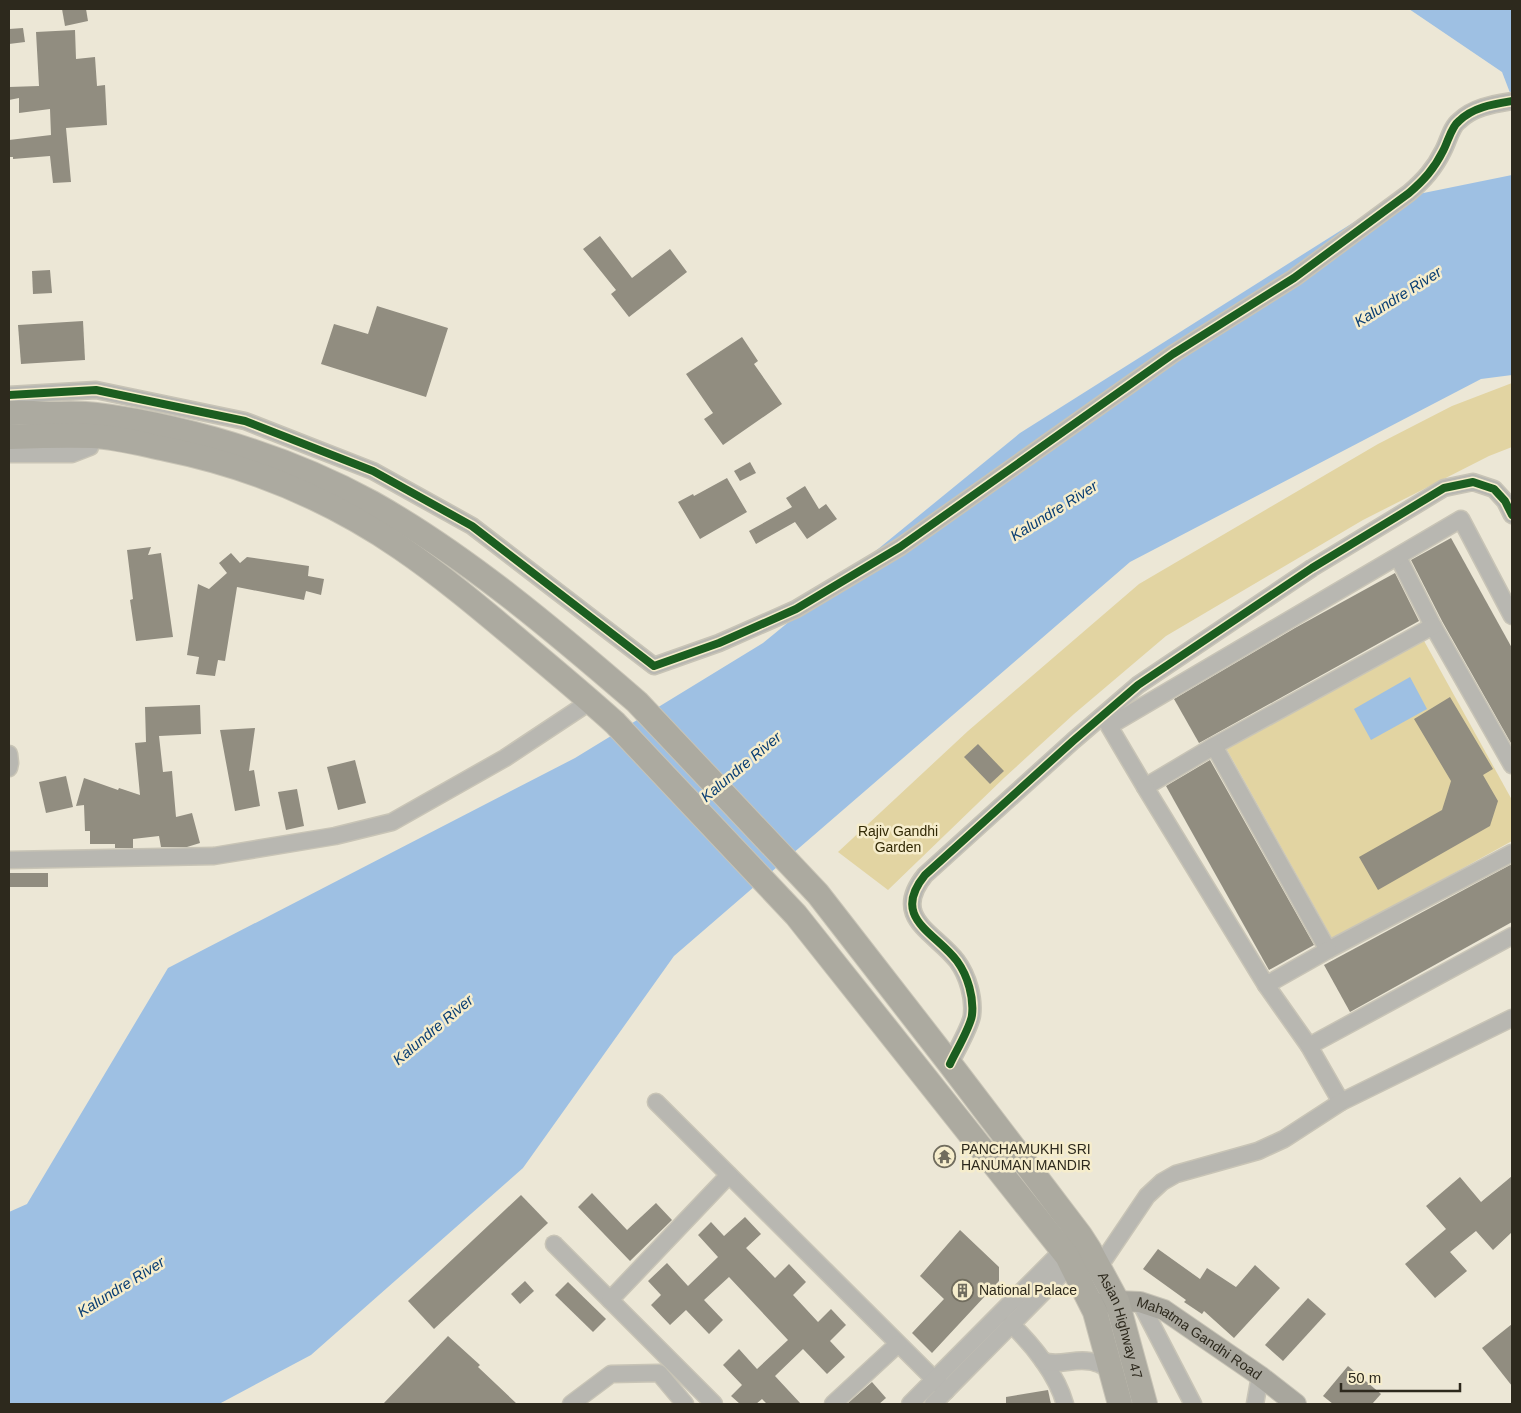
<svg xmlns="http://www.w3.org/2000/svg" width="1521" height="1413" font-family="Arial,sans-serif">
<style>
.green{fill:#e2d4a2}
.water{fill:#9ec0e3}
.building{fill:#918d80}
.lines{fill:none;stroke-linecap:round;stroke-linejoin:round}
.minor-casing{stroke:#c8c4b6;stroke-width:19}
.major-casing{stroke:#c8c4b6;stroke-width:22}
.highway-casing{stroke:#c8c4b6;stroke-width:26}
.minor{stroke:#b8b7b1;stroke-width:16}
.major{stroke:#a8a69d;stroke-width:20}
.highway{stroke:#acaaa0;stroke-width:24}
.cycleway-casing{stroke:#f6edcc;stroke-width:11}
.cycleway{stroke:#1b5e20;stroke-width:8}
.labels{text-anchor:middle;stroke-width:5;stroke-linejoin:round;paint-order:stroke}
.park-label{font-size:14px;fill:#332a06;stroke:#f6edcc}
.poi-label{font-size:14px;fill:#2d291d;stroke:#f6edcc;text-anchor:start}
.street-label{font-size:14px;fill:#2d291d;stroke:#f6edcc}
.water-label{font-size:15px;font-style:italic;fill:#093e73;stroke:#f6edcc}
</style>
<rect width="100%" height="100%" fill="#ece7d6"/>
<!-- green -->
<g class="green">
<polygon points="1512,383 1512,447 1489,456 1363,520 1166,636 1074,714 1005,777 888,890 838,852 968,731 1139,584 1378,444 1452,406"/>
<polygon points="1423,639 1512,800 1512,841 1333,940 1226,748"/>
</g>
<!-- water -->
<g class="water">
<polygon points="1409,9 1512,9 1512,98 1502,72"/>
<polygon points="1512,175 1512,375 1481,379 1130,562 674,956 523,1168 311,1355 219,1404 9,1404 9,1212 27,1204 168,968 575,758 763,643 1020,433 1389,200"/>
<polygon points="1410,677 1427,709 1371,740 1354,709"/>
</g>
<!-- building -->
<g class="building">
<polygon points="62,9 86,9 88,21 65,26"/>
<polygon points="23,28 25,42 9,44 9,29"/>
<polygon points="75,30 76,59 95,57 97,86 105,85 107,125 66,128 71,182 53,183 50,156 13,159 13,157 9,157 9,140 51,135 50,109 19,113 19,98 9,100 9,87 39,86 36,32"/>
<polygon points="600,236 632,278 670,249 687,272 629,317 611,294 616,290 583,249"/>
<polygon points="50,270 52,293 33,294 32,271"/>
<polygon points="377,306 448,328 426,397 321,364 334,324 368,334"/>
<polygon points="83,321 85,360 21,364 18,325"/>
<polygon points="742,337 758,361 754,364 782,404 723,445 704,419 713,413 686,374"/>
<polygon points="750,462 756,473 740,481 734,471"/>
<polygon points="727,478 747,512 700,539 678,502 693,494 694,496"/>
<polygon points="805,486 819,509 826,504 837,519 807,539 795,522 756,544 749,531 792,507 786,498"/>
<polygon points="1451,538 1512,648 1512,745 1442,621 1411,560"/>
<polygon points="151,547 148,555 161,553 173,637 136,641 130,600 133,599 127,550"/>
<polygon points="231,553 240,563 247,557 309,566 308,576 324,579 321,595 306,591 304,600 237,587 225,661 218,660 215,676 196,674 199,657 187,655 198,584 209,589 227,573 219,563"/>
<polygon points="1395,573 1419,621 1199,743 1174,699 1295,628"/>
<polygon points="1450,697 1493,769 1483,775 1498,801 1490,826 1378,890 1359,857 1442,810 1451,781 1414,719"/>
<polygon points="200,705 201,734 159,736 163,772 172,771 176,817 192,813 200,843 187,847 161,847 159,836 133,839 133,848 115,848 115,844 90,844 90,831 85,831 84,805 76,806 84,778 118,790 119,788 140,795 135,743 146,742 145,707"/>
<polygon points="255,728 249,771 254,770 260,806 235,811 220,730"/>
<polygon points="978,744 1004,771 990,784 964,757"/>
<polygon points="355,760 366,803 338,810 327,767"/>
<polygon points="1210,760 1314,945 1269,970 1166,786"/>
<polygon points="66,776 73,807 46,813 39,782"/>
<polygon points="297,789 304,826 286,830 278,792"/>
<polygon points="1512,864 1512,922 1350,1012 1324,965"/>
<rect x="9" y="873" width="39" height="14"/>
<polygon points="1512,1176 1512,1232 1493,1250 1476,1231 1450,1252 1467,1271 1435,1298 1405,1264 1446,1229 1426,1206 1460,1177 1481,1202"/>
<polygon points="592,1193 627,1230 656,1203 672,1220 630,1261 578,1207"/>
<polygon points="521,1195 548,1223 434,1329 408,1301"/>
<polygon points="745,1217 761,1234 746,1248 775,1278 789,1264 806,1282 793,1295 818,1322 831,1309 846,1325 830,1341 845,1357 827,1374 803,1349 775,1376 801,1404 767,1404 762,1399 756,1404 740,1404 731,1396 742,1385 723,1365 739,1349 757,1369 788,1340 729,1277 704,1300 723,1320 709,1334 686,1310 670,1325 651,1305 661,1295 648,1281 667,1263 688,1286 718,1257 698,1235 711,1222 724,1236"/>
<polygon points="960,1230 999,1267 999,1281 932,1353 912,1333 944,1299 920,1276"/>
<polygon points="1158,1249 1200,1279 1207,1268 1236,1287 1255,1265 1280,1288 1234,1338 1204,1311 1202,1314 1184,1302 1186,1300 1143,1269"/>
<polygon points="525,1281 534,1291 520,1304 511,1294"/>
<polygon points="568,1282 606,1319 593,1332 555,1295"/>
<polygon points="1308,1298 1326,1314 1283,1361 1265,1345"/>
<polygon points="1512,1324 1512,1386 1482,1348"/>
<polygon points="448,1336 480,1365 478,1367 517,1404 383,1404"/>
<polygon points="1348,1366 1381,1394 1372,1404 1333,1404 1323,1396"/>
<polygon points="872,1382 886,1398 879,1404 847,1404"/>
<polygon points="1048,1390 1051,1404 1006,1404 1006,1397"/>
</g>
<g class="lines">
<defs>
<g id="minor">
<path d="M9,395L96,390L245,421L373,471L472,526L654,666L719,643L796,609L900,547L1173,354L1294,278L1409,193C1424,180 1434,169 1443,151C1448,142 1451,127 1459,121C1473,107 1494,104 1512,101"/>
<polyline points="9,454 72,454 90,447 93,436"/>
<polyline points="1398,557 1433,626 1512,765"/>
<polyline points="1433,626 1214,746 1145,787 1109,726 1461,519 1512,616"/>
<polyline points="1214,746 1328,950 1512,853"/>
<polyline points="9,754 10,763 9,768"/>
<polyline points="1145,787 1266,985"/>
<polyline points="9,860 214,856 335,836 392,822 505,758 591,701"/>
<polyline points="1309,1046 1266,985 1328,950"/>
<path d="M950,1064C955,1053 971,1026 972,1015C974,998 968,976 957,961C935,932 890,918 925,875L1073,741L1138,685L1312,568L1444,488L1473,482L1494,489L1505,501L1512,515"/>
<polyline points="656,1102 946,1391"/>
<polyline points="1341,1102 1309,1046 1512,936"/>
<polyline points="554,1244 610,1300"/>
<polyline points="1099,1267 1147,1196 1162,1182 1176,1174 1258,1151 1284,1139 1341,1102 1512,1018"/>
<polyline points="1140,1302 1193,1404"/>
<path d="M1011,1324C1033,1345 1057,1375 1065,1404"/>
<path d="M1043,1361C1060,1367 1079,1356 1096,1363C1101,1364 1106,1368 1111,1370"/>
<polyline points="571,1404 611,1374 659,1373 685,1404"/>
<polyline points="714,1404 610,1300 729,1175"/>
<polyline points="833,1404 898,1344"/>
<polyline points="910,1404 1070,1243"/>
<polyline points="933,1404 1077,1258"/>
<polyline points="1255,1404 1260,1376"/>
</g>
<g id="major">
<path id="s1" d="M1092,1305L1117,1301L1140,1302L1164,1310L1260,1376L1296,1404"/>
</g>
<g id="highway">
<path id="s2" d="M9,413C23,412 36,413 50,414C65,414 81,413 96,415C122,418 148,423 174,429C242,445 310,469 372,503C465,555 556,632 637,702L818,894L950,1064L1080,1235L1089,1249L1117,1301L1145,1404"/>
<path d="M9,437C36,436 65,435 92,436C117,437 142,444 166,449C250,466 331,500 401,548C442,576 480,608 517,639C550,667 583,694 615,723L796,915L1067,1256L1095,1312L1120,1404"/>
</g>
</defs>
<!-- minor casing -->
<use href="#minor" class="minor-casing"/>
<!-- major casing -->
<use href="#major" class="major-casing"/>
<!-- highway casing -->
<use href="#highway" class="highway-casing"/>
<!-- minor -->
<use href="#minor" class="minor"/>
<!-- major -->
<use href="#major" class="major"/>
<!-- highway -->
<use href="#highway" class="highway"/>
<defs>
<g id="cycleway">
<path d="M9,395L96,390L245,421L373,471L472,526L654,666L719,643L796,609L900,547L1173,354L1294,278L1409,193C1424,180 1434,169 1443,151C1448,142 1451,127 1459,121C1473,107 1494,104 1512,101"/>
<path d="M950,1064C955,1053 971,1026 972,1015C974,998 968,976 957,961C935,932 890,918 925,875L1073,741L1138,685L1312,568L1444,488L1473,482L1494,489L1505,501L1512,515"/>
</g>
</defs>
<!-- cycleway casing -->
<use href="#cycleway" class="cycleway-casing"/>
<!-- cycleway -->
<use href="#cycleway" class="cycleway"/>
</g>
<!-- icons -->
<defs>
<symbol id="temple-ring" viewBox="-11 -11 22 22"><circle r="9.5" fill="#f6edcc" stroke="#706c5e" stroke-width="1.5"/><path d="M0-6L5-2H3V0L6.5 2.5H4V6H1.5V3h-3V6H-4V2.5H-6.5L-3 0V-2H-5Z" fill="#706c5e"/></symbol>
<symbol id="building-ring" viewBox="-11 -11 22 22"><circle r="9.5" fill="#f6edcc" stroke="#706c5e" stroke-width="1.5"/><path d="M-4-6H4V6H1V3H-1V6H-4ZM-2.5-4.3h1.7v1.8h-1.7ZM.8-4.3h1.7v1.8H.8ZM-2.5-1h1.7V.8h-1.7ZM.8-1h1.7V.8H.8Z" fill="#706c5e"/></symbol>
</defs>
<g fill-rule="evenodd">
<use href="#temple-ring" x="932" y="1144" width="25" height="25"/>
<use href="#building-ring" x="950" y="1278" width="25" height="25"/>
</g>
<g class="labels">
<!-- park labels -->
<g class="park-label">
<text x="898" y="836">Rajiv Gandhi<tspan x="898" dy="16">Garden</tspan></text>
</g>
<!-- poi labels -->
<g class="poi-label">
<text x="961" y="1154">PANCHAMUKHI SRI<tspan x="961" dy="16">HANUMAN MANDIR</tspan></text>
<text x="979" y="1295">National Palace</text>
</g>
<!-- street labels -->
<g class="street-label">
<text dy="5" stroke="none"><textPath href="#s2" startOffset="1504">Asian Highway 47</textPath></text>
<text dy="5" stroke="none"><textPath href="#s1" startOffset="118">Mahatma Gandhi Road</textPath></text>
</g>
<!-- water labels -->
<g class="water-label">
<text transform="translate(1398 297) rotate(-32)" y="5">Kalundre River</text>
<text transform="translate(1054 511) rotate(-32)" y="5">Kalundre River</text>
<text transform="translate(741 767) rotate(-40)" y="5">Kalundre River</text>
<text transform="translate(433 1030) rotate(-40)" y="5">Kalundre River</text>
<text transform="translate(121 1287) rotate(-32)" y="5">Kalundre River</text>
</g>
</g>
<!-- border -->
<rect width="1521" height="1413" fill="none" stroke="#2d291d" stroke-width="20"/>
<!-- scale -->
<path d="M1341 1383v8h119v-8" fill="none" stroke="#2d291d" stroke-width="2.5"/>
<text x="1348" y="1383" font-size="15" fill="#2d291d" stroke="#f6edcc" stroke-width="4" paint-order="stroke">50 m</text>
</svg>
